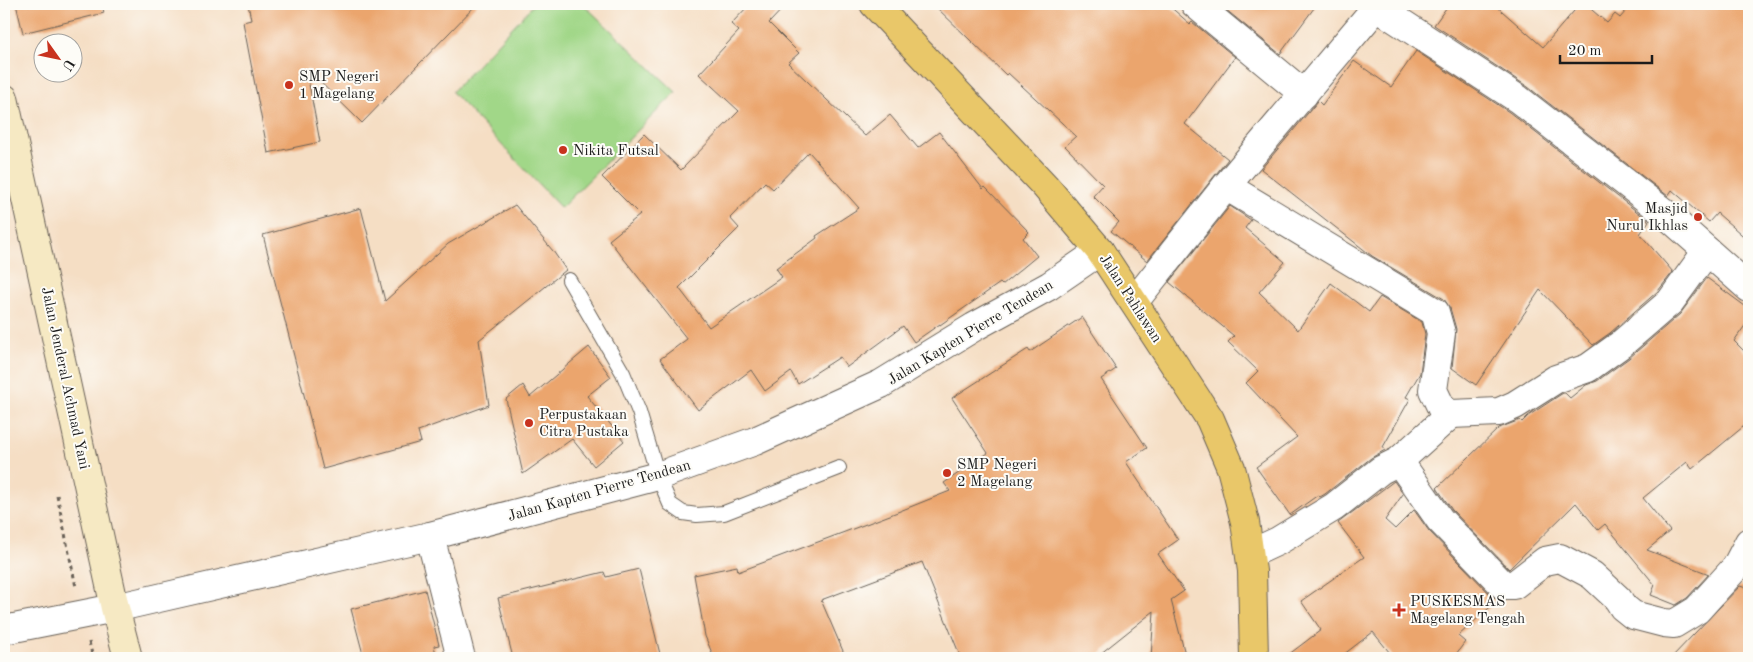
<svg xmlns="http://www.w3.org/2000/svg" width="1753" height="662" font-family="'Old Standard TT',serif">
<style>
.green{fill:#a1d788;stroke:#5e7a52}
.building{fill:#eba56d;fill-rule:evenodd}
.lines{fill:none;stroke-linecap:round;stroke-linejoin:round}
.service-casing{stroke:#686057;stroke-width:16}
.minor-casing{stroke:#686057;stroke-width:30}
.secondary-casing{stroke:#686057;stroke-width:30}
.primary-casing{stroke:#686057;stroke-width:30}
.path{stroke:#686057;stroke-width:3;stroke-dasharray:4 4;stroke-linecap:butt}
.service{stroke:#fff;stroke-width:14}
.minor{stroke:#fff;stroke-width:28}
.secondary{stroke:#f6e9c3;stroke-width:28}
.primary{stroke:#e9c769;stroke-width:28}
.poi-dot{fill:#c8321e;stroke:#fdfcf7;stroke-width:2}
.labels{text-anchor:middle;stroke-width:4;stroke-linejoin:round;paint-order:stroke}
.poi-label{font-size:15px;fill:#1c1c1c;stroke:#fdfcf7;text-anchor:start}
.street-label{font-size:15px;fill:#1c1c1c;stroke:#fdfcf7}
</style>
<rect width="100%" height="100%" fill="#fdfcf7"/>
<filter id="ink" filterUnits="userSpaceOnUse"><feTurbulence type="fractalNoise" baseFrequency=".02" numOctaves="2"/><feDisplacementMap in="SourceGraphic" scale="10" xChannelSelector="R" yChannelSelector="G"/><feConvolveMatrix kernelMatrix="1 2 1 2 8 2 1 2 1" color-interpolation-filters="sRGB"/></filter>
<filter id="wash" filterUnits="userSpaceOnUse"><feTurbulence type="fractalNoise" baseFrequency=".0096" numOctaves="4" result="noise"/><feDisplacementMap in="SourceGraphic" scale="20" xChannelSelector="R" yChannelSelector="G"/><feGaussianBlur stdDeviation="1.12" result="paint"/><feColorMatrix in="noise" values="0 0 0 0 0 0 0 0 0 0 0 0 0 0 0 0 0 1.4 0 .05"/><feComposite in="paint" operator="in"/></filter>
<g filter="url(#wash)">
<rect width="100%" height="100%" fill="#f5dec4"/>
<!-- green -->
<polygon class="green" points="534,4 583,4 676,92 561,208 452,92"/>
<g id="blocks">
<!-- building -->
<g class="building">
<polygon points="16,4 102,4 104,13 23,33"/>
<polygon points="248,4 477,4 362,123 306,68 320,142 268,153 243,22 251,20"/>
<path d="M750,4H787L769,23L799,53L788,63L865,136L890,115L918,148L939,132L983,189L985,187L1029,232L1023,238L1037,256L1002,285L1000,283L940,325V324L914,342L903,326L847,367L840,357L798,384L791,372L765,391L751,370L698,410L660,359L687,339L609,240L640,215L602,177L644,134L681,170L739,111L699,74L739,31L731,24ZM809,152L859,208L816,236L817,238L776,268L782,277L709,327L679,288L739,228L730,218L765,182L773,189Z"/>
<polygon points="933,4 1167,4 1190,24 1192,22 1235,57 1185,124 1228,159 1147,261 1111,231 1119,222 1093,196 1103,185 1065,146 1076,136 1008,73 1006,75"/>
<polygon points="1219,4 1317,4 1280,54"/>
<polygon points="1449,4 1494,4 1543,47 1580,4 1585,4 1607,23 1615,14 1620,18 1632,4 1749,4 1749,241 1717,213 1709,222 1672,190 1668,196 1528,87 1434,25"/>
<polygon points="1416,51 1509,112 1649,221 1640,234 1673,272 1658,291 1610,333 1593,345 1540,290 1476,385 1452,368 1456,329 1450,308 1444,299 1372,256 1261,169 1318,101 1322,105 1354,61 1391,87"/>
<polygon points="515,205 553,251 566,270 479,340 489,405 418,431 421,442 323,469 263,235 361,208 385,301 448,244"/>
<polygon points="1230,206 1251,220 1245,228 1285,262 1259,292 1298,330 1331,283 1369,312 1380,297 1422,322 1425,334 1420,373 1406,397 1410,399 1383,447 1385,450 1371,458 1325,494 1320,497 1318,495 1290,515 1256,467 1297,437 1246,383 1258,371 1228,342 1234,336 1169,282"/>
<polygon points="1707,278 1749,309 1749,320 1734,341 1749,356 1749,422 1692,469 1687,462 1643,498 1670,531 1647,550 1709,574 1687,598 1676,605 1651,595 1655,585 1605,524 1598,530 1576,503 1509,569 1452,510 1437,488 1499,428 1520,420 1522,422 1528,416 1563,393 1565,393 1570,398 1586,385 1597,381 1629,358 1680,314"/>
<polygon points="1082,317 1116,369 1101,379 1147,448 1126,462 1178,540 1158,554 1184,591 1171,600 1186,658 1151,658 1154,611 1095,658 961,658 922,562 821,600 846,658 714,658 705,636 694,575 737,566 738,572 890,515 950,491 944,483 988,453 952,398 1028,349 1030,352"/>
<polygon points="589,347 611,377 587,396 624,441 594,466 572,439 523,474 506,399 523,385 530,397"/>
<polygon points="1394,481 1403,494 1385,520 1395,529 1414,510 1429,531 1492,596 1498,600 1458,636 1465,642 1453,658 1394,658 1373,632 1339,658 1284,658 1321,630 1301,601 1364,557 1338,523"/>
<polygon points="639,569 661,658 513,658 498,598 604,572 606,577"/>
<polygon points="1740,586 1749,589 1749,658 1671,658"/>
<polygon points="425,590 439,645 434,646 437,658 364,658 351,609"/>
</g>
</g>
</g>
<g filter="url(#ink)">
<use href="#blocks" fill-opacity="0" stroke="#686057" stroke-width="1"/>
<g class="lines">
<defs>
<polyline id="service" points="569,280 623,373 639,412 658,476 670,504 683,513 697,515 724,513 839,468"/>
<g id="minor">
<polyline points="1195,4 1304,94"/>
<polyline points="1377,7 1518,99 1661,210 1749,288"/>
<polyline points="1226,186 1435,312 1441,333 1433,390 1442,409 1451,414 1499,412 1515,405 1556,379 1588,368 1620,345 1670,302 1707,251"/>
<polyline points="1134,302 1226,186 1379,4"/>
<polyline points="1399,461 1440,520 1503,585 1514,585 1545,561 1560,558 1592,575 1618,599 1623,607 1633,615 1664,623 1674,624 1697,610 1736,567 1749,542"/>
<polyline points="430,536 461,658"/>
<polyline points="1250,554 1278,541 1334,507 1381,470 1399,461 1451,414"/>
<polyline points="4,630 115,608 430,536 658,476 755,441 881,384 974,327 1049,286 1100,251"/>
</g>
<polyline id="secondary" points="4,98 115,608 128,658"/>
<polyline id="primary" points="874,4 1045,186 1100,251 1210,419 1231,468 1245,522 1252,571 1254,658"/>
</defs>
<!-- service casing -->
<use href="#service" class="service-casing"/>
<!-- minor casing -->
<use href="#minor" class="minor-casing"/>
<!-- secondary casing -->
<use href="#secondary" class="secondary-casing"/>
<!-- primary casing -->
<use href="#primary" class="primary-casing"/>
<!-- path -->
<g class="path">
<polyline points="57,495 76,587"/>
<polyline points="89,642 93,658"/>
</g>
<!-- service -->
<use href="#service" class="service"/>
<!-- minor -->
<use href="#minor" class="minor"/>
<!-- secondary -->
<use href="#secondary" class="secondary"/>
<!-- primary -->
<use href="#primary" class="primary"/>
</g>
</g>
<!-- markers -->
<g class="poi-dot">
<circle cx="289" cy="85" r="5"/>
<circle cx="563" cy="150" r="5"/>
<circle cx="1698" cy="217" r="5"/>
<circle cx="529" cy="423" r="5"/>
<circle cx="947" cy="473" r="5"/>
<path d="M1396.5 602.5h5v5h5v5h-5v5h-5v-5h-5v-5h5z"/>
</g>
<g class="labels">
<!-- poi labels -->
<g class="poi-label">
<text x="299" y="81">SMP Negeri<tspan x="299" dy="17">1 Magelang</tspan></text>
<text x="573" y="155">Nikita Futsal</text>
<text x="1688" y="213" text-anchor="end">Masjid<tspan x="1688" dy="17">Nurul Ikhlas</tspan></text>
<text x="539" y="419">Perpustakaan<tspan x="539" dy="17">Citra Pustaka</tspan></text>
<text x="957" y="469">SMP Negeri<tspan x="957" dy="17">2 Magelang</tspan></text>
<text x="1410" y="606">PUSKESMAS<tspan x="1410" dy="17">Magelang Tengah</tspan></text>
</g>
<!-- street labels -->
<g class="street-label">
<text transform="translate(1131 298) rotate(57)" y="5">Jalan Pahlawan</text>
<text transform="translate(970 332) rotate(-31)" y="5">Jalan Kapten Pierre Tendean</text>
<text transform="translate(66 378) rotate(78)" y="5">Jalan Jenderal Achmad Yani</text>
<text transform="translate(599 490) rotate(-16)" y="5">Jalan Kapten Pierre Tendean</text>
</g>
</g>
<!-- margin -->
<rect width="1753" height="662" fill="none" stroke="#fdfcf7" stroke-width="20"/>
<!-- north arrow -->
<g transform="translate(58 58) rotate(123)"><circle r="24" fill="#fdfcf7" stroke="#a3a29f"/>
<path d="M0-4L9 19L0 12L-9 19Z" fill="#c8321e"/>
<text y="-8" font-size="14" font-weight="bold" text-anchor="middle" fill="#1c1c1c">U</text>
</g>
<!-- scale -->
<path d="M1560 55v8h92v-8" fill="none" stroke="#1c1c1c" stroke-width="2.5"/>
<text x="1568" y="55" font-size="15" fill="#1c1c1c" stroke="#fdfcf7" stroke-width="4" paint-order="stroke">20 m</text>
</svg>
